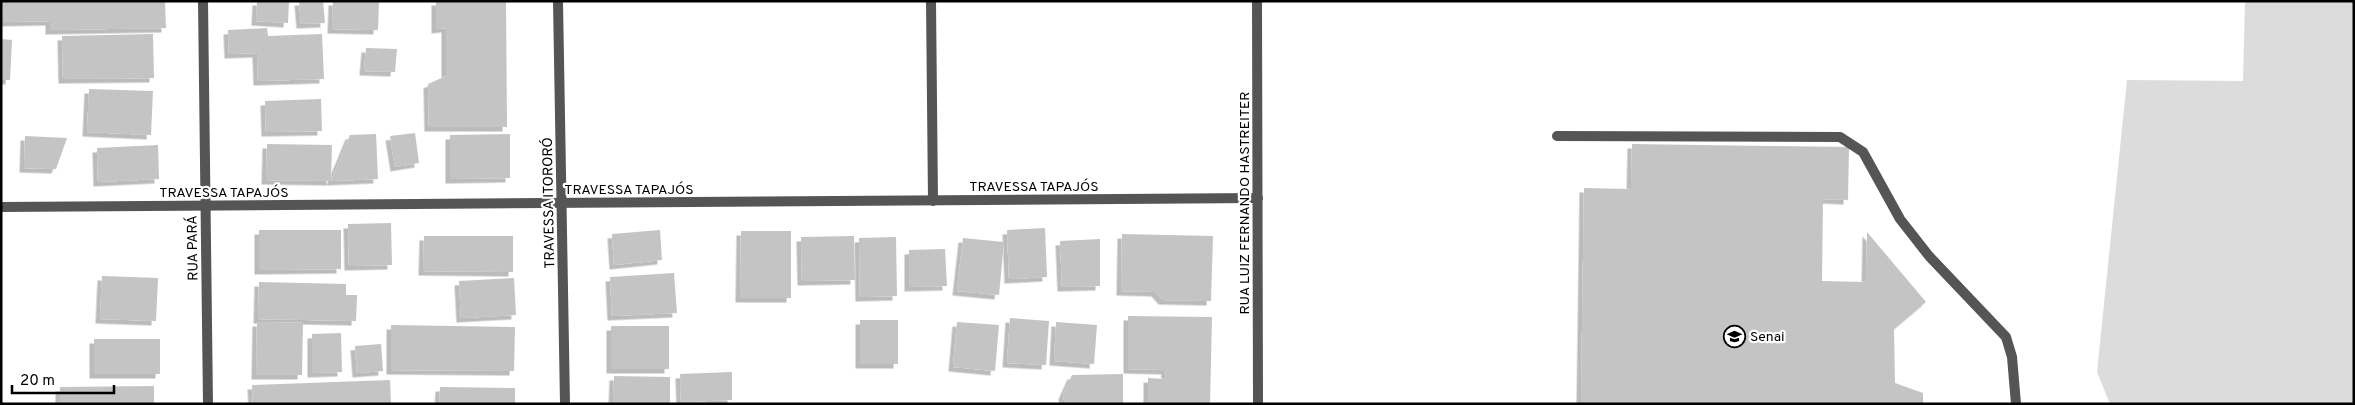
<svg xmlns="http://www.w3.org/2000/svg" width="2355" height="405" font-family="Overpass,sans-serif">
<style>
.green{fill:#dcdcdc}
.building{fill:#c4c4c4;filter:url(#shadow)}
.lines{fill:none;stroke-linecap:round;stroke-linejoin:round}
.service{stroke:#555;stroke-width:10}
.minor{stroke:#555;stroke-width:10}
.tertiary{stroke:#555;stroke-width:10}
.labels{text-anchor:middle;stroke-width:4.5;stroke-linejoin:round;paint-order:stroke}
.street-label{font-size:14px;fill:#000;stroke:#fff}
.poi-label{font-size:14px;fill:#000;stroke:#fff;text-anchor:start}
</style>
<defs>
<filter id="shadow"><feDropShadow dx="-4.5" dy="4.5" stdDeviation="0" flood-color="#0004"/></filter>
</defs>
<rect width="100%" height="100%" fill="#fff"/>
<!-- green -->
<polygon class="green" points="2245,1 2354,1 2354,404 2110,404 2097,372 2127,80 2243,81"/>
<!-- building -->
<g class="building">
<polygon points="1,1 165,1 166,28 50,30 50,21 1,22"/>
<polygon points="257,1 289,1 288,23 256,21"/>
<polygon points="299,1 323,1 325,23 301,24"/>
<polygon points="333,1 379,1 378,30 332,29"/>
<polygon points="436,1 506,1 507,127 429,127 428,84 446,76 446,28 436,29"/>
<polygon points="267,28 268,36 322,34 324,79 258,81 257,53 229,54 228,30"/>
<polygon points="153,34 154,78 63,79 62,36"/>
<polygon points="1,39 12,40 10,80 1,80"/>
<polygon points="366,48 397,49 395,72 364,71"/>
<polygon points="89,89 153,91 151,135 87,132"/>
<polygon points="321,99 322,131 266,132 265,101"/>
<polygon points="415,133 419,163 395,167 390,136"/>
<polygon points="376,134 378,179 331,181 350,135"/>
<polygon points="510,134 510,178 450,179 450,135"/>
<polygon points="25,136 67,138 56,169 24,168"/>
<polygon points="267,144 332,145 331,181 266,180"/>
<polygon points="1632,144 1849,147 1848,200 1823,199 1822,281 1866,282 1867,232 1926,302 1894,329 1895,383 1923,393 1923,404 1581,404 1584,188 1631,189"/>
<polygon points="158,145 159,179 98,182 97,148"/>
<polygon points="391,223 392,265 349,266 348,224"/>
<polygon points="1045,228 1047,277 1009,279 1007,230"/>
<polygon points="259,230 341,230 341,269 259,270"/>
<polygon points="660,230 662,260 614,265 612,234"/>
<polygon points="741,231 791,231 791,298 740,298"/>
<polygon points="1122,234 1213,236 1211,301 1163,300 1156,292 1121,291"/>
<polygon points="424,236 513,236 513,272 423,271"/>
<polygon points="854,236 855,280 802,281 801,237"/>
<polygon points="896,237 897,296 860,297 859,238"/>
<polygon points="963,238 1004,242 999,295 957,291"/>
<polygon points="1100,239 1100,286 1062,287 1060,241"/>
<polygon points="945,249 947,286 909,287 909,250"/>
<polygon points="674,273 677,313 612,316 610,277"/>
<polygon points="102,276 158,278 156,321 100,319"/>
<polygon points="514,278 516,315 461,318 459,281"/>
<polygon points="259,282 346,284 346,295 357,295 356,321 258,319"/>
<polygon points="1128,316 1212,317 1210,404 1148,404 1148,378 1165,379 1166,370 1128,369"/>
<polygon points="1010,318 1049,321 1046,365 1007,363"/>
<rect x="860" y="320" width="38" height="44"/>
<polygon points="257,322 303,323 302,375 256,375"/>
<polygon points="957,322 999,325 995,371 953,367"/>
<polygon points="1056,322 1097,325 1094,364 1054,361"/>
<polygon points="391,325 515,327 514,371 391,370"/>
<rect x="611" y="326" width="58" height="43"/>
<polygon points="341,333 342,372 312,373 312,334"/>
<rect x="94" y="339" width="66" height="35"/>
<polygon points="381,344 383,371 357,373 355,346"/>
<polygon points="732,372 732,400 681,402 680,374"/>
<polygon points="1123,374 1123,404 1065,404 1063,395 1072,375"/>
<polygon points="614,376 670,377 670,404 613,404"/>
<polygon points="390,380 391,404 253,404 252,385"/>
<polygon points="154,386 154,404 60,404 60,387"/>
<polygon points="440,387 515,388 515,404 439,404"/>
</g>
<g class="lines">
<!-- service -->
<polyline class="service" points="1557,136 1840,137 1863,152 1900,219 1929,256 2006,337 2012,357 2016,404"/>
<!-- minor -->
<g class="minor">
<polyline points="203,1 208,404"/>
<polyline points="558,1 565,404"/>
<polyline points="931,1 933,201"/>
<polyline points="1,207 1258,198"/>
</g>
<!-- tertiary -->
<polyline class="tertiary" points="1257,1 1258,404"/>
</g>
<!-- icons -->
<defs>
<symbol id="university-ring" viewBox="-11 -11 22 22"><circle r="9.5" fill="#fff" stroke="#000" stroke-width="1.5"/><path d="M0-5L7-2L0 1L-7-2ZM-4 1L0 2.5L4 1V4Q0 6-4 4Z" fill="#000"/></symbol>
</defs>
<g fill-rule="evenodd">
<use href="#university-ring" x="1722" y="324" width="25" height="25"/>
</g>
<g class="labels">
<!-- street labels -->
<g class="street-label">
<text x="1034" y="191">TRAVESSA TAPAJÓS</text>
<text x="629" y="194">TRAVESSA TAPAJÓS</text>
<text x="224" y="197">TRAVESSA TAPAJÓS</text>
<text transform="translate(548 203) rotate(-91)" y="5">TRAVESSA ITORORÓ</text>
<text transform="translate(1244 203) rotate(-90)" y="5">RUA LUIZ FERNANDO HASTREITER</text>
<text transform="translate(192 248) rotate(-91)" y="5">RUA PARÁ</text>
</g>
<!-- poi labels -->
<g class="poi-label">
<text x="1750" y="341">Senai</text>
</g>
</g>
<!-- border -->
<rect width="2355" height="405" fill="none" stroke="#000000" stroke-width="5"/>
<!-- scale -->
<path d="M12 385v8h102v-8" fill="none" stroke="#000000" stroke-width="2.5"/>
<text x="20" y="385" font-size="15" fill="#000000" stroke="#ffffff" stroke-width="4" paint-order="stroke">20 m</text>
</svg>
